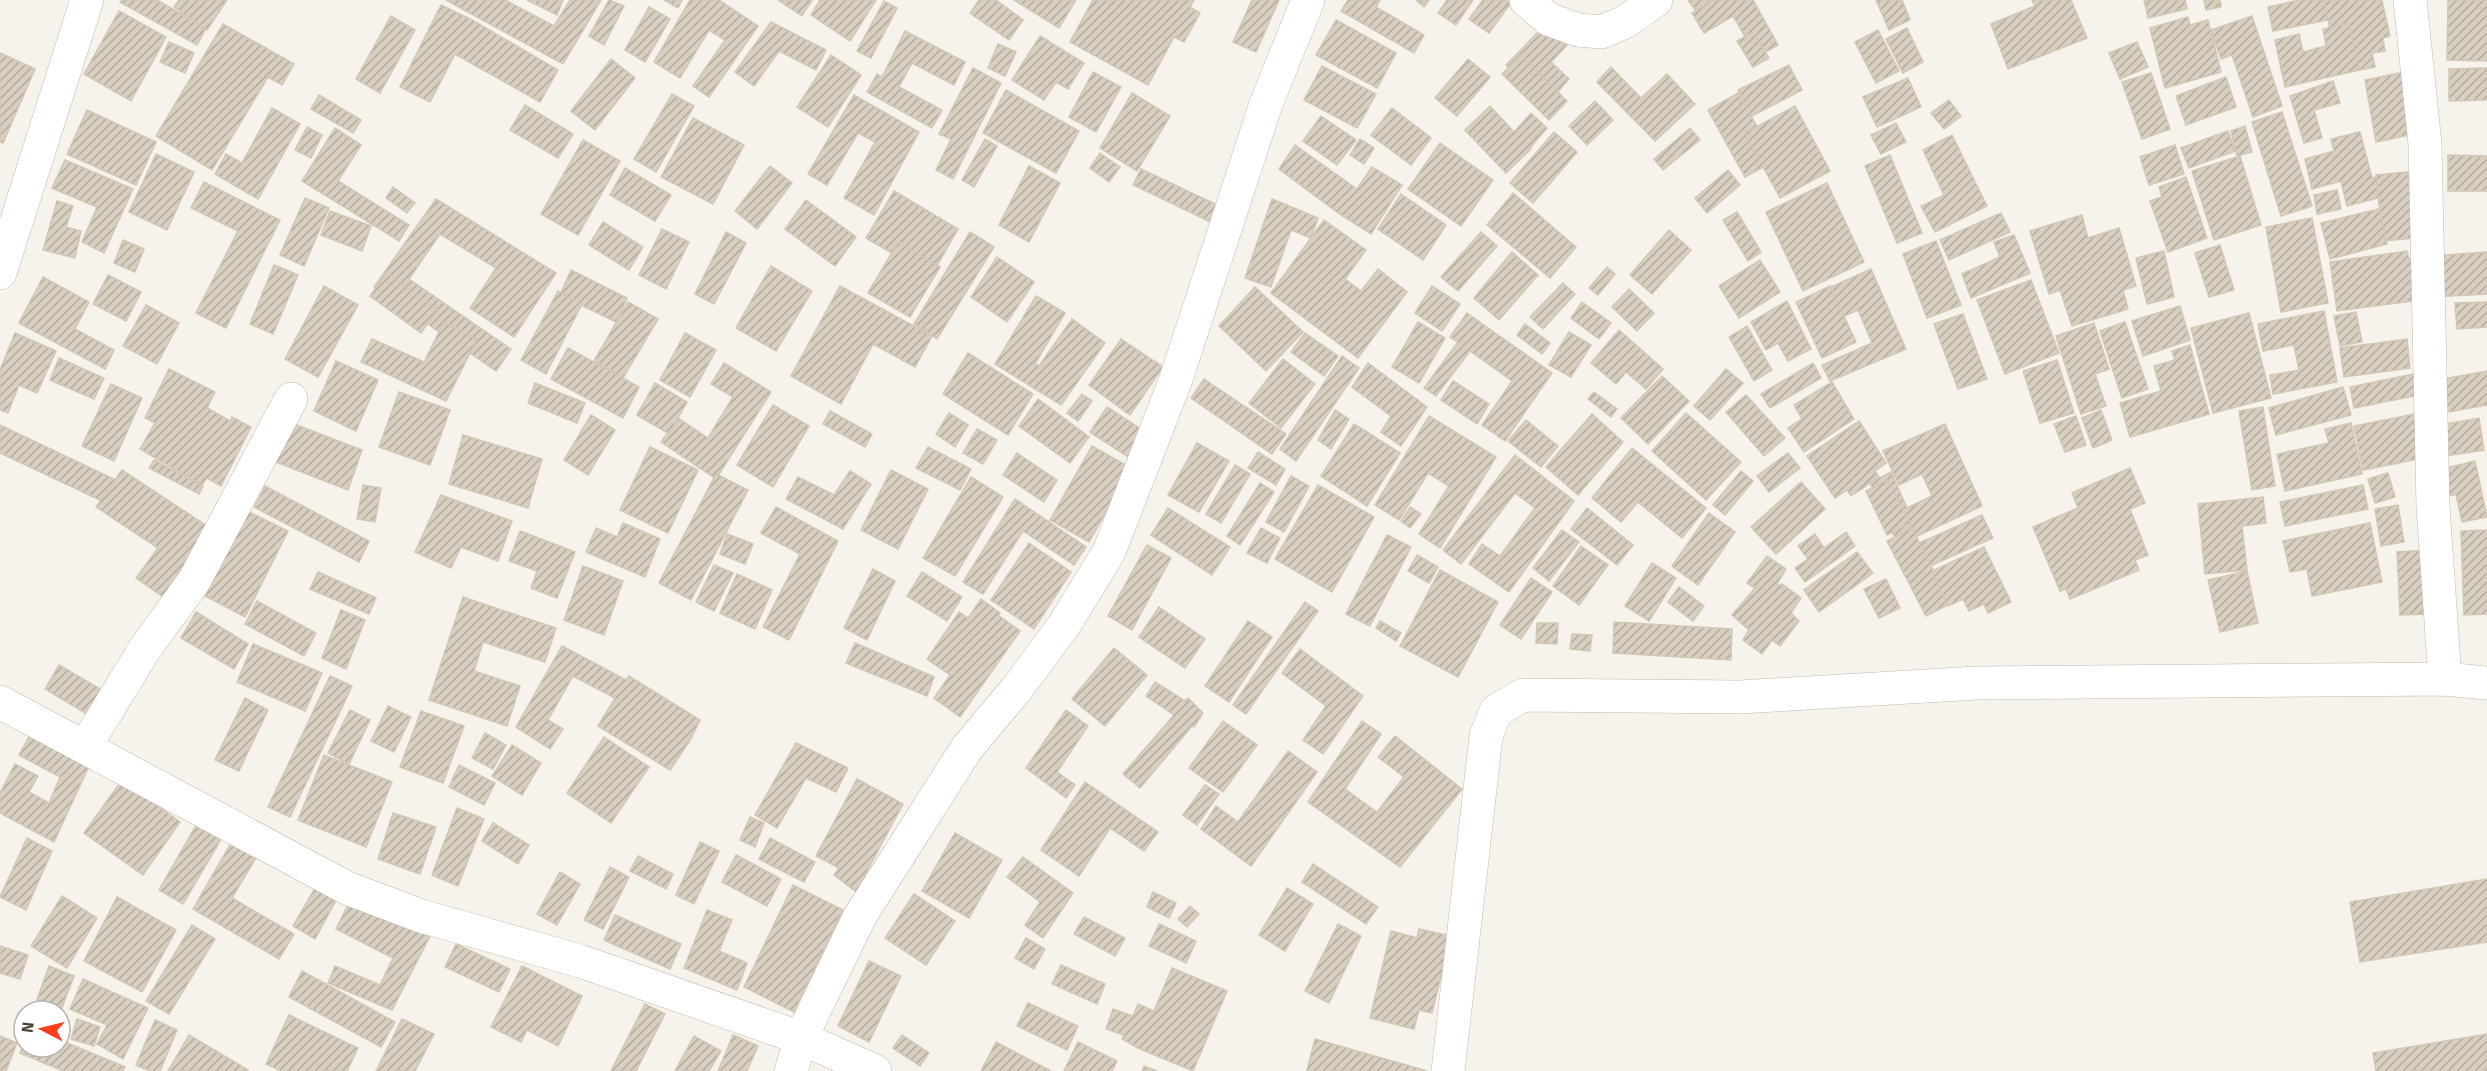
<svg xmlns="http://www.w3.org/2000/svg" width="2487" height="1071" font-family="'Fira Sans',sans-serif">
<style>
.building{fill:url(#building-hatch);stroke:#d3c7b4;stroke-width:1.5}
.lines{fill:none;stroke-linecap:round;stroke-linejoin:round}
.street-casing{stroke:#c2bbae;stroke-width:34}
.street{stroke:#fff;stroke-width:33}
</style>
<defs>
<pattern id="building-hatch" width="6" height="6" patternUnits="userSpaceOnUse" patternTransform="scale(1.5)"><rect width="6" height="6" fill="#d8cfc1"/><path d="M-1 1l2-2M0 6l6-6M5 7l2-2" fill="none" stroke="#b1aa9e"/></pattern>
</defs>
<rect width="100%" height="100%" fill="#f6f3ec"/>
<!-- building -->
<g class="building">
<polygon points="122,0 157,0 206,28 197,45 120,2"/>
<polygon points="179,0 227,0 207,30 174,7"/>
<polygon points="446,0 505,0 554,26 570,0 601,0 563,64"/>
<polygon points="527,0 563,0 557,15"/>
<polygon points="609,0 624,6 604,45 589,36"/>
<polygon points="664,0 682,0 678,8"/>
<polygon points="690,0 719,0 758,26 709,97 693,86 725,40 709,30 680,78 654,62"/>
<polygon points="778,0 812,0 802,16"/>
<polygon points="820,0 876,0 850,41 811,15"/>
<polygon points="979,0 996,0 1023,20 1009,40 970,13"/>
<polygon points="1014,0 1076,0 1059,28"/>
<polygon points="1093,0 1194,0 1190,7 1200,13 1184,42 1174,37 1148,85 1070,42"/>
<polygon points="1252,0 1279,0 1256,52 1233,42"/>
<polygon points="1348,0 1380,0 1376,7 1424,35 1414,53 1341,11"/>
<polygon points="1416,0 1429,0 1424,7"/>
<polygon points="1447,0 1473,0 1456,25 1438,13"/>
<polygon points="1483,0 1513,0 1489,33 1469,19"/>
<polygon points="1688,0 1712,0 1696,11"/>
<polygon points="1715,0 1753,0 1778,45 1757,57 1733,16 1704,33 1692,13"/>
<polygon points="1876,0 1902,0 1910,20 1889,30"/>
<polygon points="2032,0 2071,0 2087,38 2008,69 1991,24 2035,6"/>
<polygon points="2144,0 2185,0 2187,9 2148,18"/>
<polygon points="2204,0 2220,0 2221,7 2206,10"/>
<polygon points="2300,0 2343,0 2347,16 2273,31 2268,7"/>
<polygon points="2324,0 2382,0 2390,36 2383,38 2385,51 2372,53 2375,67 2339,74"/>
<polygon points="2448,0 2487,0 2487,61 2447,60"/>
<polygon points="884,1 897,8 871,58 857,51"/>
<polygon points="441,5 472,20 558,70 540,102 455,54 430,102 400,87"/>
<polygon points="649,7 670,19 645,62 625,50"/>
<polygon points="119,11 166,37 131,101 84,74"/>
<polygon points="391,16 415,30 380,93 356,79"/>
<polygon points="2252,16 2282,106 2253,117 2232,55 2221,59 2211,30"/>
<polygon points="2188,17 2190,25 2208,20 2221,72 2165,88 2150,28"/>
<polygon points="1336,20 1396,53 1377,88 1316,55"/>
<polygon points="771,22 826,50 816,70 779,51 754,86 735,72"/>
<polygon points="2349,23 2359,70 2285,87 2275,40 2299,34 2303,52 2326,46 2323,29"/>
<polygon points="223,24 294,64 282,85 268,77 212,170 156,136"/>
<polygon points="1546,24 1567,45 1551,62 1569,79 1548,103 1506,65"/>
<polygon points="1907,28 1923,62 1903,73 1886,39"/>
<polygon points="1878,30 1899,71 1876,83 1855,42"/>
<polygon points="905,31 965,62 954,85 912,63 899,87 942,110 932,128 867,92 877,74 882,77"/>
<polygon points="1753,32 1769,58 1753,67 1737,41"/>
<polygon points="1040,36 1084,63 1068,89 1056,82 1044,100 1012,80"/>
<polygon points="169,42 194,53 185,73 160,62"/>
<polygon points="2137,42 2148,67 2120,79 2109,53"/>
<polygon points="998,44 1016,52 1005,76 988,68"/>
<polygon points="0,53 35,69 3,143 0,142"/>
<polygon points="831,55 861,75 828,127 797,107"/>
<polygon points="1521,55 1567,101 1549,120 1502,74"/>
<polygon points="611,59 635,78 595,130 571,111"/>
<polygon points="1468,59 1490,77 1457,116 1435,98"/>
<polygon points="1789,65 1802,90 1750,117 1738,90"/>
<polygon points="1322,66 1376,94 1357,128 1304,100"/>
<polygon points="1611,67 1641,98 1667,74 1695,104 1655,141 1597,82"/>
<polygon points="973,68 1001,83 953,179 936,170 951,139 939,134"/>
<polygon points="2487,68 2487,100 2449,101 2449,69"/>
<polygon points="2409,71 2419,133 2376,142 2365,80"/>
<polygon points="1093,72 1121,87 1096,132 1069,117"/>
<polygon points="2151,73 2170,129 2142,139 2122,82"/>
<polygon points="2226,77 2236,107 2186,125 2176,96"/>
<polygon points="1908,78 1921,107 1877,127 1863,97"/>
<polygon points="2333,81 2340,103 2314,110 2322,138 2304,143 2290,96"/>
<polygon points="1006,90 1079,131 1056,173 983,133"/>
<polygon points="1132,93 1170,116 1137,171 1100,148"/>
<polygon points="1738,93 1776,160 1745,177 1708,110"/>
<polygon points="672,94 694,106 656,172 634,159"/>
<polygon points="319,95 361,120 353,133 311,109"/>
<polygon points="854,95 919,132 874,215 844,198 875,142 858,133 827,185 808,174"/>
<polygon points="1949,100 1961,116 1944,129 1931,113"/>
<polygon points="1595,101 1613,120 1587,145 1569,126"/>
<polygon points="525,105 573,134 558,158 510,130"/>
<polygon points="1490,106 1514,132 1531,113 1547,128 1530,148 1531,149 1506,173 1465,130"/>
<polygon points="1795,106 1830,171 1780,198 1745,133"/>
<polygon points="272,108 300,124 258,199 215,174 226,154 242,163"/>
<polygon points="1392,108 1431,138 1411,165 1371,135"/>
<polygon points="87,110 156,142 136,185 67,154"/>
<polygon points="2282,112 2312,206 2281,216 2252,122"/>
<polygon points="1321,116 1356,140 1337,165 1303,141"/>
<polygon points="693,118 744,145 713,204 661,177"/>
<polygon points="1896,123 1906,142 1881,154 1871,135"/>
<polygon points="2245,126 2252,152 2237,156 2231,131"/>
<polygon points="307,127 322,135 311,158 295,150"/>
<polygon points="335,128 361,145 338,181 409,225 399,241 302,181"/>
<polygon points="1690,128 1700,140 1663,170 1654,159"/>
<polygon points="2228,131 2235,151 2189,168 2181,148"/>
<polygon points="1554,132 1577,152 1533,203 1510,183"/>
<polygon points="2360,132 2372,178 2380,176 2385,196 2347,206 2341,181 2312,189 2305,159 2334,151 2331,139"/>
<polygon points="1952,135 1987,206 1935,232 1921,206 1944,195 1923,150"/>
<polygon points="985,139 997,146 974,187 962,180"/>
<polygon points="1360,139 1374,148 1364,164 1350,155"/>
<polygon points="583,140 620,161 578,235 541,214"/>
<polygon points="1440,143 1493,180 1461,226 1408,189"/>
<polygon points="1295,145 1357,189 1372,167 1402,185 1371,234 1341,215 1279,169"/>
<polygon points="2175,145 2184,174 2149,185 2140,157"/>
<polygon points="1100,153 1120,167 1109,182 1090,168"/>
<polygon points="156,154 194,172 167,230 129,212"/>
<polygon points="1890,155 1922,233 1897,243 1865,166"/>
<polygon points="2448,155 2487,156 2487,191 2448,191"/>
<polygon points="2240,156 2261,225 2214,240 2192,171"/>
<polygon points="65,160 133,189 104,253 82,242 97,207 52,188"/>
<polygon points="770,166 792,183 757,229 735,211"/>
<polygon points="1029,166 1060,183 1029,242 999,225"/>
<polygon points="625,168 671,195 655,221 610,195"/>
<polygon points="1141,169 1228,210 1221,227 1133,185"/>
<polygon points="1728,170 1740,185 1707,213 1695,198"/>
<polygon points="2408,172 2415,238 2383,241 2376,175"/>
<polygon points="2186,177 2207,238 2168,252 2150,201 2162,197 2159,187"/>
<polygon points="204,182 280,220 226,328 196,313 238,231 191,208"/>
<polygon points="1827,183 1864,262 1803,291 1766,212"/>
<polygon points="393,187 415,203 407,213 386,198"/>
<polygon points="2337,190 2341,209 2317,214 2314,195"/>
<polygon points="894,191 958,229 931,276 866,238"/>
<polygon points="1513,193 1576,247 1550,278 1487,225"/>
<polygon points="1401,194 1446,225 1423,260 1378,229"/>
<polygon points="305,198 329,208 304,266 280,255"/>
<polygon points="436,199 556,273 514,337 470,308 496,268 440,234 409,279 511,349 496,371 374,287"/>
<polygon points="1272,199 1318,218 1311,238 1291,230 1271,287 1245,278"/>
<polygon points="806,200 856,237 835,266 785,229"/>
<polygon points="57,201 73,206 66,227 81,231 75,258 43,250"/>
<polygon points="2379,209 2387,244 2330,259 2321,223"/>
<polygon points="330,211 371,226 362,251 321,235"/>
<polygon points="1737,212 1761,252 1748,261 1723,220"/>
<polygon points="2001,213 2010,232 1949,260 1940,240"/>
<polygon points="2082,215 2088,238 2119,228 2136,286 2123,290 2128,309 2072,326 2060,290 2049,294 2030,231"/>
<polygon points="2312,218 2328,303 2281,312 2266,227"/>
<polygon points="1324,220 1366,250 1345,279 1361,291 1378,269 1407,292 1358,358 1271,293"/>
<polygon points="603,222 643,247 629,270 589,245"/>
<polygon points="662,229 689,242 666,289 639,275"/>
<polygon points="1669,230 1691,250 1652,294 1630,275"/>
<polygon points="726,232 746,243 714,304 695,294"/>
<polygon points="970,232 994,247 937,339 914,324"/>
<polygon points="1481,232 1497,246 1458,291 1441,277"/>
<polygon points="2014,235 2030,273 1971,298 1962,274 2000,257 1994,242"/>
<polygon points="123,240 144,249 135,272 114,263"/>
<polygon points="1936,241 1961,305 1927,318 1903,254"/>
<polygon points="898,242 940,267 910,317 868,293"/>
<polygon points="2220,245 2234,290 2209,297 2195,253"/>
<polygon points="2164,251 2174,297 2147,304 2136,258"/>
<polygon points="2407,251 2409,259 2421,257 2427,299 2337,311 2330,262"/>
<polygon points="1512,252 1538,275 1499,320 1474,298"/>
<polygon points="2487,252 2487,294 2433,297 2430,256"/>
<polygon points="997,257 1034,282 1007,322 971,297"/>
<polygon points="1760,260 1780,292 1739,318 1719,286"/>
<polygon points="274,265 298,275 273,334 250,324"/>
<polygon points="771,266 812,291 776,351 736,328"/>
<polygon points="1607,267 1615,274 1598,295 1589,288"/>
<polygon points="1871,269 1906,349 1830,381 1822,365 1872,343 1858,310 1824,325 1811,296"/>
<polygon points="571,270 627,298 616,322 560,295"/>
<polygon points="386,273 438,310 421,333 370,296"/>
<polygon points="108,275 141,292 126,321 93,304"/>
<polygon points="43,277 89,302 75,329 114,350 105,369 19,323"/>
<polygon points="2031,280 2059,353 2005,374 1977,300"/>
<polygon points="1563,283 1575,294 1543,329 1530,317"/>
<polygon points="324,286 358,305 318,377 285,359"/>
<polygon points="840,286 932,336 915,367 873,344 841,404 791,376"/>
<polygon points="1432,286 1460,304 1442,331 1415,313"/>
<polygon points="1830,286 1856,342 1822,358 1796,302"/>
<polygon points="1255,287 1303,332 1266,371 1219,326"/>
<polygon points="1629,289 1654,313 1637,331 1612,307"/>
<polygon points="558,291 582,304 546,374 521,360"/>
<polygon points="1036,296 1065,313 1035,364 1039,366 1072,319 1105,343 1061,405 995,364"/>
<polygon points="1787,301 1811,349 1788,361 1778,343 1766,350 1751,322"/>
<polygon points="628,302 658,319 623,378 594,361"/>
<polygon points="1582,302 1611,323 1599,339 1571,318"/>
<polygon points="2487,302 2487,327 2457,329 2455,303"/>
<polygon points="146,305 179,323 157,364 123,346"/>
<polygon points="2180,306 2190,340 2143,356 2132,321"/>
<polygon points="2324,311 2337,382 2273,394 2270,375 2299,370 2294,345 2263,351 2258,324"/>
<polygon points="2356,312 2362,342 2340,346 2334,316"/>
<polygon points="1467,313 1552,373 1505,441 1482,425 1512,381 1470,351 1436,396 1424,388 1458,342 1450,337"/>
<polygon points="2249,313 2271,398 2213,413 2191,328"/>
<polygon points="1963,314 1987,379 1958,389 1934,324"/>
<polygon points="444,322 477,339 446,401 361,362 372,339 424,362"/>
<polygon points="1418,322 1445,338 1419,383 1392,367"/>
<polygon points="2125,322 2148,389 2122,398 2100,331"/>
<polygon points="2094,323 2109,369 2095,374 2106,406 2081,414 2056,336"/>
<polygon points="1525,324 1550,343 1542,354 1517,335"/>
<polygon points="1747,326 1772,370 1754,381 1729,337"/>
<polygon points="1619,330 1663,369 1646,389 1626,372 1616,384 1591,363"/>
<polygon points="1569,332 1591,345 1571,377 1549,365"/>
<polygon points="15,333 56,351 37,393 19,385 8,413 0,410 0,370"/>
<polygon points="685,333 716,350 690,397 660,380"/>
<polygon points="1305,333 1338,356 1324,376 1291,352"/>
<polygon points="1121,339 1163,367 1130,415 1089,385"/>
<polygon points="2407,339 2410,368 2344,377 2340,348"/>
<polygon points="2190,345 2209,414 2130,437 2120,403 2161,391 2154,366 2175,360 2172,351"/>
<polygon points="568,348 639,387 623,418 551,379"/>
<polygon points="968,353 1033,394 1008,435 943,394"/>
<polygon points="1342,356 1359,368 1296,461 1280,449"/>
<polygon points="59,358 104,378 94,399 50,380"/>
<polygon points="1283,359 1315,384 1281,428 1249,403"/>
<polygon points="2057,360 2074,413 2040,423 2023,371"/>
<polygon points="336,361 378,380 356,431 314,411"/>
<polygon points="724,363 771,392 716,479 661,442 678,418 708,438 733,397 711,384"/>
<polygon points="1368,363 1427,407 1401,446 1381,432 1391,416 1352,387"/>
<polygon points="1813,363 1821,378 1770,408 1761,394"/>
<polygon points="169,369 215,392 207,408 230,421 232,417 251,427 221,486 207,478 202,485 140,449 155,423 145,418"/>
<polygon points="1726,369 1743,383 1710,420 1694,406"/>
<polygon points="2487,371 2487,405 2443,413 2437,380"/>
<polygon points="2419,373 2424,394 2354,408 2350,387"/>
<polygon points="1662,376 1689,401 1648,444 1621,418"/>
<polygon points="1204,379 1286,434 1272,454 1191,398"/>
<polygon points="1453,381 1489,404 1477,424 1441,400"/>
<polygon points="1832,382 1854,419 1804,452 1788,428 1802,419 1794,405"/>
<polygon points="535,383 585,403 577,423 528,403"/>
<polygon points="655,383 687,402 669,434 637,415"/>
<polygon points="111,384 142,398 114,461 82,446"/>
<polygon points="2343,387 2351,415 2276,435 2269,408"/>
<polygon points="399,392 450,410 430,465 379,447"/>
<polygon points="1594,392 1617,409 1611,417 1588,399"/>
<polygon points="1082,394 1092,401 1078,421 1067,413"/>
<polygon points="1746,395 1785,438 1764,456 1726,412"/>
<polygon points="1038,399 1089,437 1070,463 1019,426"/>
<polygon points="773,405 809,426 773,487 737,465"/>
<polygon points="1107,407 1147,433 1131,459 1090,432"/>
<polygon points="2263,407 2275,486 2252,490 2239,411"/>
<polygon points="1335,410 1349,419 1331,449 1318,440"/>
<polygon points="2101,410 2112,440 2093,448 2082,418"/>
<polygon points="830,411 872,434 865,447 823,424"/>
<polygon points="949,413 968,425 955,447 936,434"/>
<polygon points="1686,413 1741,462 1706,500 1652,451"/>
<polygon points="2420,413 2429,457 2363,470 2354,426"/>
<polygon points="1592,414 1623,442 1578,495 1546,467"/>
<polygon points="591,415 615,430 588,475 564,460"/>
<polygon points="1429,416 1496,457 1440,548 1419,534 1449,486 1428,473 1399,520 1375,505"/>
<polygon points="2076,416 2086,445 2065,452 2054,424"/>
<polygon points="2479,418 2484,450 2445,456 2439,425"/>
<polygon points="1526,420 1558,446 1541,467 1508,441"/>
<polygon points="286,421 362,450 348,490 271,460"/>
<polygon points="1859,421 1886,463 1875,471 1879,477 1851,496 1847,490 1835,498 1807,456"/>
<polygon points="2351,423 2362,474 2285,491 2277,454 2329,443 2325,429"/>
<polygon points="1354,424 1400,453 1367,506 1321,476"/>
<polygon points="1945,424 1982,506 1898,545 1870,483 1891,472 1907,508 1932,496 1922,474 1899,485 1883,451"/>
<polygon points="0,425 116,480 106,503 0,453"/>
<polygon points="977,429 997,440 983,464 963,453"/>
<polygon points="463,435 542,459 528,508 449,484"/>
<polygon points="1197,443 1229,461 1199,512 1168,495"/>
<polygon points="1092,446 1131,468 1089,542 1050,520"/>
<polygon points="650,447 698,470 668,533 620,510"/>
<polygon points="928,447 971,469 960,490 916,468"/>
<polygon points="1632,448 1706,508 1682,538 1638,502 1621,522 1592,498"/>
<polygon points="1258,452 1285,469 1276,485 1248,468"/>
<polygon points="1017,453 1057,480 1044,502 1003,475"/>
<polygon points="1788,453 1800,468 1769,492 1757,476"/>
<polygon points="1515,455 1574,501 1509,592 1469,564 1482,544 1500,556 1535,508 1515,493 1461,564 1443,550"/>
<polygon points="154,460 203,486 199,494 149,468"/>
<polygon points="2475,461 2487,517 2462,522 2456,494 2441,498 2435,471"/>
<polygon points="1235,465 1250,474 1221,523 1206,514"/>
<polygon points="2130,468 2145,503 2130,509 2148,555 2135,560 2139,570 2070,599 2066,589 2060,591 2033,527 2078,508 2072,493"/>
<polygon points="122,470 213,530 166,599 136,578 158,548 96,507"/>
<polygon points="891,470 928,489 898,549 861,530"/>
<polygon points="850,471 871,484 843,529 786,499 798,477 834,495"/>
<polygon points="1741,471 1753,481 1725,515 1713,505"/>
<polygon points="2388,473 2395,497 2375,503 2368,479"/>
<polygon points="716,474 748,490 691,600 659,583"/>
<polygon points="1291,476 1309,486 1284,532 1266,522"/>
<polygon points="971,477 1003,497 955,576 923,558"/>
<polygon points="1888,480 1910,523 1887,535 1866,491"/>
<polygon points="1801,482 1825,509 1776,554 1751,527"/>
<polygon points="1260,483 1274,492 1240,545 1227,536"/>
<polygon points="363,485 381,488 375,522 357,519"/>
<polygon points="1318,485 1374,517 1332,592 1275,559"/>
<polygon points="2363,485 2368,509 2285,526 2280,502"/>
<polygon points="265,486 369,541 359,562 254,507"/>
<polygon points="441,495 512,521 498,561 461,547 451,568 415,552"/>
<polygon points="2263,497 2266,523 2242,526 2247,570 2205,574 2198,504"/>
<polygon points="1015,499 1086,547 1074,565 1023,531 983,594 963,582"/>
<polygon points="2398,505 2404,542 2381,546 2375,509"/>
<polygon points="776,507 838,541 789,640 763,627 800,554 761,533"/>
<polygon points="1410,507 1421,514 1410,528 1401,521"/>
<polygon points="1168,508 1230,547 1212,575 1151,535"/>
<polygon points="1587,508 1633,545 1617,565 1571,529"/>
<polygon points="247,511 288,531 245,617 205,596"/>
<polygon points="1709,513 1735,532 1698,585 1672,566"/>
<polygon points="1982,515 1993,538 1930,566 1919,543"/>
<polygon points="623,523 660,539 645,577 586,552 596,528 617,537"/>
<polygon points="2370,523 2382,582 2312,596 2307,569 2290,572 2283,541"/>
<polygon points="1261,528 1280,538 1267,563 1247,553"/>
<polygon points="1912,528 1950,604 1926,616 1887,541"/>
<polygon points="1562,530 1579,542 1549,581 1533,568"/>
<polygon points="2487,530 2487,614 2464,615 2461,531"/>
<polygon points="520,531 575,552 557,598 531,588 537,571 509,561"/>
<polygon points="1846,532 1855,546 1805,582 1795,568 1808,559 1798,546 1815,534 1824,548"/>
<polygon points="727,534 753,544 745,564 720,554"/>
<polygon points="1387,535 1411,547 1370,626 1346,614"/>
<polygon points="1029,543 1071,572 1034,629 991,600"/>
<polygon points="1147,545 1171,558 1132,630 1108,616"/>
<polygon points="1581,546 1608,565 1579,605 1553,586"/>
<polygon points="1984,547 2011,602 1988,613 1984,604 1969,611 1963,599 1948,606 1932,571"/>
<polygon points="2428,550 2431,614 2400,615 2397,552"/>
<polygon points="1857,552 1873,573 1819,612 1804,590"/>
<polygon points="1417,555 1438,567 1429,583 1408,571"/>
<polygon points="1767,556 1786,569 1777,584 1780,586 1782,584 1801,598 1791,613 1799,621 1780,646 1772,640 1762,654 1743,640 1749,630 1732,615 1755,588 1747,583"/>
<polygon points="1652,563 1676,578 1649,621 1625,606"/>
<polygon points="714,565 733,573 714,611 696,602"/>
<polygon points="583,566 623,581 604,635 564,620"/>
<polygon points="873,569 895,581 867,640 844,628"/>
<polygon points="1440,570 1498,602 1458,677 1400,646"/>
<polygon points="2247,571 2258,623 2220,632 2208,580"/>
<polygon points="318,572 376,598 369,614 310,589"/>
<polygon points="922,572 962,597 947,621 907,596"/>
<polygon points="737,574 772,590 755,629 720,613"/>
<polygon points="1531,578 1552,592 1521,639 1500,625"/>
<polygon points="1886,579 1900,608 1879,618 1864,589"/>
<polygon points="1679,587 1704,606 1693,621 1668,602"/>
<polygon points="463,597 556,628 545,662 483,642 474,671 520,686 507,726 429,700"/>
<polygon points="981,599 1000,613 998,615 1020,631 960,717 934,698 950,675 927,659 959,612 968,618"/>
<polygon points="257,601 316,633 304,656 245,624"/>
<polygon points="1305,602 1318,611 1246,714 1233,705"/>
<polygon points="1159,607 1205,639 1185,668 1139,637"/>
<polygon points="341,610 365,620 346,669 322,658"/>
<polygon points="196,612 248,644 234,669 181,638"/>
<polygon points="1248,621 1272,637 1229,702 1205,686"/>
<polygon points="1380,621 1401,633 1396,641 1376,628"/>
<polygon points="1614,622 1732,629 1731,660 1613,653"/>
<polygon points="1537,623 1558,623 1557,644 1536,643"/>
<polygon points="1572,634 1592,635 1590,651 1570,649"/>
<polygon points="855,643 934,677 927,696 846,663"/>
<polygon points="253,644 322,673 305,711 237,682"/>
<polygon points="562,646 626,680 629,676 700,720 691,739 670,770 598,726 615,698 573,676 548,720 563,729 550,749 516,727"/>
<polygon points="1114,648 1147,675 1105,726 1072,699"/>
<polygon points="1300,649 1363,696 1323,754 1303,740 1326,706 1282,673"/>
<polygon points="59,665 107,693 92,717 45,689"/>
<polygon points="330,676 352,686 290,817 268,807"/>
<polygon points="1155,682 1185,701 1188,698 1203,713 1194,727 1192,726 1140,788 1123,774 1174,715 1146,696"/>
<polygon points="245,698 268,710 239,771 215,760"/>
<polygon points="388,706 411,717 394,752 371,741"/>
<polygon points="350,710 370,720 349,764 328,753"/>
<polygon points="1066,710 1088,726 1057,772 1075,785 1066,798 1026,768"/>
<polygon points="421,711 464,726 443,783 400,767"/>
<polygon points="1223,721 1257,745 1223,792 1189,768"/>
<polygon points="1362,721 1381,734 1345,789 1377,812 1404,777 1378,757 1395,736 1462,789 1400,867 1308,802"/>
<polygon points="485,733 506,745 493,769 472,758"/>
<polygon points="30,735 89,766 54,842 0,813 0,793 15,764 38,776 29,792 49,803 60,777 19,755"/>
<polygon points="604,737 649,767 611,823 567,793"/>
<polygon points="796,743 848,768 836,792 806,778 777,828 755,815"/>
<polygon points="512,745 541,763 522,795 492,776"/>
<polygon points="1288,751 1317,772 1251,866 1201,829 1216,806 1238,822"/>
<polygon points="324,755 392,782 366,847 298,820"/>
<polygon points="459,765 495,783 484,805 449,787"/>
<polygon points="857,779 903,804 864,877 869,881 859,894 834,875 839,868 816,856"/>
<polygon points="122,780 180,822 143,875 84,833"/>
<polygon points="1085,782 1158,832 1144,851 1110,828 1079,876 1041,850"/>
<polygon points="1205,785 1219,794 1197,825 1183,815"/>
<polygon points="457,808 484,819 458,886 432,875"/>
<polygon points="393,813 436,827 420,874 378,859"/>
<polygon points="750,817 764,823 755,847 740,840"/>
<polygon points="198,822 223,836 183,904 159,890"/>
<polygon points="493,823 529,845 518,864 482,841"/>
<polygon points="955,833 1002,860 969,918 922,891"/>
<polygon points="235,836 260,851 232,898 294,934 279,959 193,909"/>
<polygon points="27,838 52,851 26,910 0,897"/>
<polygon points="770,838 815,862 804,882 759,859"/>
<polygon points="700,842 719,851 694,904 676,895"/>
<polygon points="736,855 781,879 767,906 722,882"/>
<polygon points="638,856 673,874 666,889 630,871"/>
<polygon points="1023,857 1073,893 1043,938 1025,925 1040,902 1007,877"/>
<polygon points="1313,864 1378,907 1366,924 1302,882"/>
<polygon points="610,867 629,877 603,929 584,920"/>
<polygon points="560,872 580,884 557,925 537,914"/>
<polygon points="2487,879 2487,942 2360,962 2350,902"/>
<polygon points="319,881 340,893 315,939 293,926"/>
<polygon points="793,885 843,910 794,1012 744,987"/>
<polygon points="1287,888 1313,904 1285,951 1259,935"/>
<polygon points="1153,892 1176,903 1169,918 1147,907"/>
<polygon points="914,894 955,921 926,965 885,938"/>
<polygon points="62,896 97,918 67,968 31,946"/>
<polygon points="117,897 176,930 142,992 84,961"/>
<polygon points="352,897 430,936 392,1010 328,983 335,966 380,985 393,958 336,929"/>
<polygon points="1190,906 1199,914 1187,927 1178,919"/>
<polygon points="707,910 732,920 719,951 747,963 737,990 684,968"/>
<polygon points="615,915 681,944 670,969 604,940"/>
<polygon points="1084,917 1125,938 1115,956 1074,934"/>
<polygon points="1159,924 1196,941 1186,963 1149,946"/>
<polygon points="1338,924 1361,936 1329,1003 1305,991"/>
<polygon points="192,925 215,939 169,1014 146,1001"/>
<polygon points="1419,929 1451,936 1432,1013 1419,1010 1414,1029 1370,1018 1391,931 1417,938"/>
<polygon points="1026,938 1045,949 1034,969 1015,958"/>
<polygon points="456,944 510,969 499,992 445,967"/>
<polygon points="0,946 28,955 20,979 0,973"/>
<polygon points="869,961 901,976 869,1042 838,1026"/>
<polygon points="1061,965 1105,984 1097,1004 1052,984"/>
<polygon points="49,966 74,976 60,1013 60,1011 40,1011 34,1008"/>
<polygon points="522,966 582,996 558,1046 527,1030 521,1042 491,1027"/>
<polygon points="1172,968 1227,991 1193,1071 1138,1048 1122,1039 1124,1035 1106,1029 1113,1009 1133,1016 1138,1004 1154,1011"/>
<polygon points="302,971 395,1022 381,1047 289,997"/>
<polygon points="83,979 148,1008 123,1059 97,1044 107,1025 70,1009"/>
<polygon points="1028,1003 1078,1026 1067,1050 1017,1026"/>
<polygon points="645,1004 665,1014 636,1071 611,1071"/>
<polygon points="289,1015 358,1048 347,1071 281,1071 266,1064"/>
<polygon points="77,1019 100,1027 94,1046 71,1039"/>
<polygon points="402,1019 434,1034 415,1071 376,1071"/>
<polygon points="155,1020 177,1030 160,1071 150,1071 136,1065"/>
<polygon points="2487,1034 2487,1071 2376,1071 2373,1053"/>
<polygon points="189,1035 248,1070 248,1071 168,1071"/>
<polygon points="733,1035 758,1046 747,1071 718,1071"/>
<polygon points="902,1035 929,1053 920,1066 893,1048"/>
<polygon points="0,1036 17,1043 6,1071 0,1071"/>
<polygon points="694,1036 721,1051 709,1071 675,1071"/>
<polygon points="1315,1039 1427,1071 1308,1071 1307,1070"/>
<polygon points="60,1040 125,1067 123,1071 63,1071 20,1053 24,1044 24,1047 60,1047"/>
<polygon points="996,1042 1051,1071 981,1071"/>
<polygon points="1078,1042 1117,1061 1112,1071 1064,1071"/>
<polygon points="1144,1066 1157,1071 1142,1071"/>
</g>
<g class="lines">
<defs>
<g id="street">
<polyline points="1526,0 1548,19 1578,30 1601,32 1625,22 1656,0"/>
<polyline points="2410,0 2425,144 2433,507 2445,679"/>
<polyline points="0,273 87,0"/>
<polyline points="0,702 347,888 421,916 580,961 801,1038 875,1071"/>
<polyline points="85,747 144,650 194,581 291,399"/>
<polyline points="791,1071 801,1038 860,916 967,748 1019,686 1064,625 1109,552 1176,379 1266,104 1308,0"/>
<polyline points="1448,1071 1486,736 1496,711 1523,695 1740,697 1977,683 2445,679 2487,683"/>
</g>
</defs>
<!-- street casing -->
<use href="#street" class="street-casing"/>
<!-- street -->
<use href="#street" class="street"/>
</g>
<!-- north arrow -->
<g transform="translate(42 1029) rotate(277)"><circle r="28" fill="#ffffff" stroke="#b7b4b0" stroke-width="1.5"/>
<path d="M0-4.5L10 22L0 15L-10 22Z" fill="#fc3f1d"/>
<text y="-9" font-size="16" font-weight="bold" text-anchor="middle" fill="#4b4439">N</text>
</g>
</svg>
